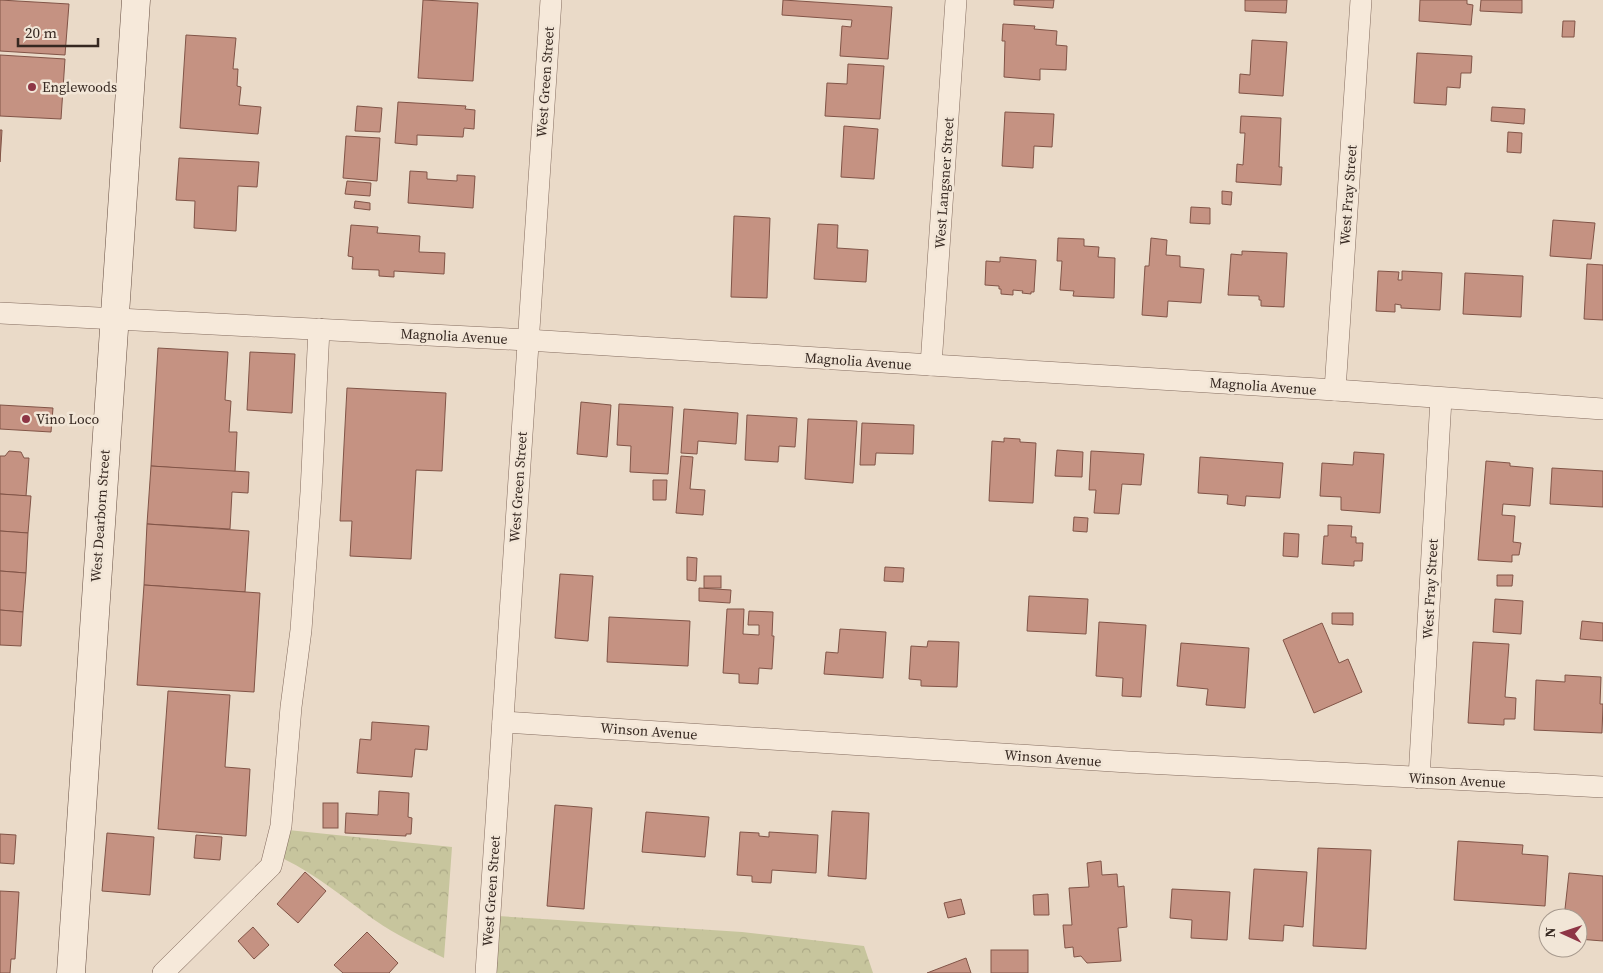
<svg xmlns="http://www.w3.org/2000/svg" width="1603" height="973" font-family="'Source Serif 4',serif">
<style>
.park{fill:url(#park-crowns)}
.building{fill:#c59282;stroke:#815447}
.lines{fill:none;stroke-linecap:round;stroke-linejoin:round}
.street-casing{stroke:#846c5f;stroke-width:22}
.secondary-casing{stroke:#664e42;stroke-width:29}
.street{stroke:#f6e9da;stroke-width:21}
.secondary{stroke:#f6e9da;stroke-width:28}
.poi-dot{fill:#8e3545;stroke:#f2e6d7;stroke-width:2}
.labels{text-anchor:middle;stroke-width:5;stroke-linejoin:round;paint-order:stroke}
.street-label{font-size:14px;fill:#362821;stroke:#f2e6d7}
.poi-label{font-size:14px;fill:#362821;stroke:#f2e6d7;text-anchor:start}
</style>
<defs>
<pattern id="park-crowns" width="20" height="18" patternUnits="userSpaceOnUse" patternTransform="scale(1.25)"><rect width="20" height="18" fill="#c7c59d"/><path d="M2 6a3 3 0 1 1 6 0M12 15a3 3 0 1 1 6 0" fill="none" stroke="#aca987"/></pattern>
</defs>
<rect width="100%" height="100%" fill="#eadac8"/>
<!-- park -->
<g class="park">
<path d="M288,830L452,847L444,958C420,946 396,935 373,919C344,898 317,875 284,859Z"/>
<polygon points="498,916 742,932 864,946 873,973 492,973"/>
</g>
<!-- building -->
<g class="building">
<polygon points="0,0 69,4 65,55 0,51"/>
<polygon points="423,0 478,3 473,81 418,78"/>
<polygon points="783,0 892,7 888,59 840,56 842,26 851,27 852,20 782,15"/>
<polygon points="1014,0 1054,0 1053,8 1014,5"/>
<polygon points="1245,0 1287,0 1286,13 1245,11"/>
<polygon points="1420,0 1467,0 1467,4 1473,5 1471,25 1419,21"/>
<polygon points="1481,0 1522,0 1522,13 1480,11"/>
<polygon points="1563,21 1575,21 1574,37 1562,37"/>
<polygon points="1003,24 1035,26 1034,29 1057,31 1056,45 1067,46 1066,70 1040,69 1040,80 1004,77 1005,41 1002,41"/>
<polygon points="186,35 236,38 233,69 238,69 237,86 241,87 239,105 261,107 258,134 180,128"/>
<polygon points="1252,40 1287,42 1283,96 1239,93 1240,74 1250,75"/>
<polygon points="1417,53 1472,56 1471,73 1461,73 1460,88 1447,87 1446,105 1414,103"/>
<polygon points="0,55 65,59 61,119 0,116"/>
<polygon points="848,64 884,66 880,119 825,116 827,83 847,84"/>
<polygon points="398,102 466,106 465,109 475,110 474,129 464,128 463,137 417,135 417,145 395,143"/>
<polygon points="357,106 382,108 380,132 355,131"/>
<polygon points="1492,107 1525,109 1524,124 1491,121"/>
<polygon points="1005,112 1054,114 1052,147 1034,146 1033,168 1002,166"/>
<polygon points="1241,116 1281,118 1279,167 1282,167 1281,185 1236,182 1237,164 1243,165 1245,133 1240,133"/>
<polygon points="844,126 878,129 874,179 841,177"/>
<polygon points="0,130 2,130 0,162"/>
<polygon points="1508,132 1522,133 1521,153 1507,152"/>
<polygon points="346,136 380,138 377,181 343,178"/>
<polygon points="179,158 259,162 257,187 238,186 236,231 194,228 195,201 176,200"/>
<polygon points="410,171 427,172 427,179 457,181 457,175 475,176 473,208 408,203"/>
<polygon points="347,181 371,183 370,196 345,194"/>
<polygon points="1222,191 1232,192 1231,205 1222,204"/>
<polygon points="355,201 370,203 370,210 354,208"/>
<polygon points="1191,207 1210,208 1210,224 1190,223"/>
<polygon points="734,216 770,218 767,298 731,297"/>
<polygon points="1553,220 1595,223 1591,259 1550,256"/>
<polygon points="818,224 838,225 837,248 868,250 866,282 814,279"/>
<polygon points="351,225 378,227 377,233 420,236 419,252 445,253 444,274 394,271 394,277 379,276 379,270 352,269 353,257 348,256"/>
<polygon points="1058,238 1084,239 1084,246 1099,247 1098,257 1115,258 1114,298 1073,296 1074,291 1060,290 1062,261 1057,261"/>
<polygon points="1151,238 1167,240 1166,255 1180,256 1180,267 1204,269 1201,303 1168,301 1167,317 1142,315 1145,266 1149,266"/>
<polygon points="1242,251 1287,253 1284,307 1261,306 1261,300 1259,300 1259,296 1228,295 1231,254 1242,255"/>
<polygon points="1000,257 1036,260 1034,292 1031,292 1031,294 1022,293 1023,291 1013,290 1013,295 1001,294 1001,289 999,289 999,286 985,285 986,261 1000,262"/>
<polygon points="1587,264 1603,265 1603,320 1584,319"/>
<polygon points="1378,271 1399,272 1398,280 1402,280 1402,271 1442,273 1440,310 1401,308 1401,305 1395,304 1395,312 1376,311"/>
<polygon points="1465,273 1523,276 1521,317 1463,314"/>
<polygon points="158,348 228,352 225,400 231,401 229,432 237,432 235,472 151,466"/>
<polygon points="250,352 295,354 292,413 247,410"/>
<polygon points="347,388 446,393 442,471 416,470 411,559 350,556 352,521 340,521"/>
<polygon points="581,402 611,405 607,457 577,454"/>
<polygon points="619,404 673,407 668,474 630,472 631,446 617,445"/>
<polygon points="0,405 53,408 51,432 0,429"/>
<polygon points="684,409 738,413 736,444 698,441 697,454 681,453"/>
<polygon points="747,415 797,418 795,447 779,446 778,462 745,460"/>
<polygon points="808,419 857,421 853,483 805,479"/>
<polygon points="862,423 914,425 913,454 876,453 875,465 860,465"/>
<polygon points="1004,438 1020,439 1020,442 1036,443 1033,503 989,501 992,441 1004,442"/>
<polygon points="1057,450 1083,452 1082,477 1055,476"/>
<polygon points="9,451 21,452 24,458 29,458 26,496 0,494 0,456 5,456"/>
<polygon points="1091,451 1144,454 1141,485 1122,484 1119,514 1094,513 1096,490 1089,490"/>
<polygon points="1354,452 1384,454 1380,513 1341,510 1341,497 1320,496 1322,463 1353,465"/>
<polygon points="681,456 693,457 690,489 705,490 703,515 676,513"/>
<polygon points="1200,457 1283,463 1280,498 1246,496 1245,506 1227,504 1228,495 1198,493"/>
<polygon points="1486,461 1510,463 1510,466 1533,468 1530,506 1503,504 1502,515 1515,516 1513,542 1521,543 1519,555 1512,555 1512,562 1478,560"/>
<polygon points="151,466 249,472 248,493 232,492 230,529 147,524"/>
<polygon points="1552,468 1603,471 1603,507 1550,504"/>
<polygon points="653,480 667,480 666,500 653,500"/>
<polygon points="0,494 31,496 28,533 0,531"/>
<polygon points="1074,517 1088,518 1087,532 1073,531"/>
<polygon points="147,524 249,531 245,592 144,585"/>
<polygon points="1328,525 1352,526 1351,537 1356,537 1356,543 1363,543 1362,561 1354,561 1354,566 1322,564 1324,536 1328,536"/>
<polygon points="0,531 28,533 26,573 0,571"/>
<polygon points="1284,533 1299,534 1298,557 1283,556"/>
<polygon points="687,557 697,558 696,581 687,580"/>
<polygon points="885,567 904,568 903,582 884,581"/>
<polygon points="0,571 26,573 23,612 0,610"/>
<polygon points="560,574 593,576 588,641 555,638"/>
<polygon points="1497,575 1513,575 1512,586 1497,586"/>
<rect x="704" y="576" width="17" height="12"/>
<polygon points="144,585 260,593 254,692 137,685"/>
<polygon points="699,588 731,590 730,603 699,601"/>
<polygon points="1029,596 1088,599 1086,634 1027,631"/>
<polygon points="1495,599 1523,601 1521,634 1493,632"/>
<polygon points="727,609 744,609 743,634 759,635 759,625 748,625 749,611 773,612 772,636 774,636 772,669 759,668 758,684 739,683 739,674 723,673"/>
<polygon points="0,610 23,612 21,646 0,645"/>
<polygon points="1332,613 1353,613 1353,625 1332,624"/>
<polygon points="609,617 690,621 688,666 607,662"/>
<polygon points="1582,621 1603,623 1603,641 1580,639"/>
<polygon points="1099,622 1146,625 1141,697 1122,696 1123,678 1096,676"/>
<polygon points="1322,623 1339,663 1348,659 1362,692 1314,713 1283,640"/>
<polygon points="840,629 886,632 883,678 824,674 826,652 838,653"/>
<polygon points="928,641 959,642 957,687 921,686 921,680 909,679 911,646 927,647"/>
<polygon points="1473,642 1509,644 1505,697 1516,698 1515,719 1504,719 1504,725 1468,723"/>
<polygon points="1181,643 1249,648 1245,708 1206,705 1208,689 1177,686"/>
<polygon points="1565,675 1601,677 1600,704 1603,704 1602,733 1534,730 1536,680 1565,682"/>
<polygon points="168,691 230,695 225,767 250,769 246,836 158,829"/>
<polygon points="372,722 429,726 427,750 415,749 412,777 357,773 360,739 371,740"/>
<polygon points="379,791 409,793 408,817 412,818 411,834 406,834 406,836 345,833 346,813 378,815"/>
<rect x="323" y="803" width="15" height="25"/>
<polygon points="555,805 592,808 584,909 547,906"/>
<polygon points="832,811 869,813 866,879 828,876"/>
<polygon points="646,812 709,817 705,857 642,852"/>
<polygon points="740,832 759,833 759,836 769,837 769,832 818,835 816,873 772,870 771,883 752,882 752,876 737,875"/>
<polygon points="107,833 154,837 150,895 102,891"/>
<polygon points="0,834 16,835 14,864 0,863"/>
<polygon points="196,835 222,837 220,860 194,858"/>
<polygon points="1458,841 1523,845 1522,854 1548,856 1545,906 1454,900"/>
<polygon points="1318,848 1371,850 1366,949 1313,946"/>
<polygon points="1101,861 1102,875 1117,874 1118,887 1124,886 1127,927 1118,928 1121,961 1087,963 1081,956 1074,957 1073,947 1065,948 1063,925 1072,925 1069,888 1089,887 1087,863"/>
<polygon points="1254,869 1307,872 1303,927 1284,925 1283,941 1249,939"/>
<polygon points="305,872 326,891 298,923 277,904"/>
<polygon points="1569,873 1603,876 1603,941 1578,939 1578,918 1564,918"/>
<polygon points="1172,889 1230,892 1227,940 1191,938 1192,920 1170,918"/>
<polygon points="0,891 19,892 15,959 11,959 10,973 0,973"/>
<polygon points="1048,894 1049,915 1034,915 1033,895"/>
<polygon points="961,899 965,914 948,918 944,903"/>
<polygon points="253,927 269,945 254,959 238,941"/>
<polygon points="367,932 398,963 389,973 343,973 334,965"/>
<rect x="991" y="950" width="37" height="23"/>
<polygon points="966,958 971,973 927,973"/>
</g>
<g class="lines">
<defs>
<g id="street">
<polyline points="0,313 527,340 1335,390 1603,409"/>
<polyline points="931,365 956,0"/>
<polyline points="1335,390 1361,0"/>
<polyline points="503,722 1128,762 1603,787"/>
<polyline points="1419,778 1441,399"/>
<polyline points="163,973 271,866 281,826 291,707 301,630 311,492 319,329"/>
<polyline points="486,973 551,0"/>
</g>
<polyline id="secondary" points="71,973 136,0"/>
</defs>
<!-- street casing -->
<use href="#street" class="street-casing"/>
<!-- secondary casing -->
<use href="#secondary" class="secondary-casing"/>
<!-- street -->
<use href="#street" class="street"/>
<!-- secondary -->
<use href="#secondary" class="secondary"/>
</g>
<!-- markers -->
<g class="poi-dot">
<circle cx="32" cy="87" r="5"/>
<circle cx="26" cy="419" r="5"/>
</g>
<g class="labels">
<!-- street labels -->
<g class="street-label">
<text transform="translate(545 82) rotate(-86)" y="5">West Green Street</text>
<text transform="translate(944 183) rotate(-86)" y="5">West Langsner Street</text>
<text transform="translate(1348 195) rotate(-86)" y="5">West Fray Street</text>
<text transform="translate(454 336) rotate(3)" y="5">Magnolia Avenue</text>
<text transform="translate(858 361) rotate(4)" y="5">Magnolia Avenue</text>
<text transform="translate(1263 386) rotate(4)" y="5">Magnolia Avenue</text>
<text transform="translate(518 487) rotate(-86)" y="5">West Green Street</text>
<text transform="translate(100 516) rotate(-86)" y="5">West Dearborn Street</text>
<text transform="translate(1430 589) rotate(-87)" y="5">West Fray Street</text>
<text transform="translate(649 731) rotate(4)" y="5">Winson Avenue</text>
<text transform="translate(1053 758) rotate(4)" y="5">Winson Avenue</text>
<text transform="translate(1457 780) rotate(3)" y="5">Winson Avenue</text>
<text transform="translate(491 891) rotate(-86)" y="5">West Green Street</text>
</g>
<!-- poi labels -->
<g class="poi-label">
<text x="42" y="92">Englewoods</text>
<text x="36" y="424">Vino Loco</text>
</g>
</g>
<!-- north arrow -->
<g transform="translate(1563 933) rotate(273)"><circle r="24" fill="#f2e6d7" stroke="#a79a8e"/>
<path d="M0-4L9 19L0 12L-9 19Z" fill="#8e3545"/>
<text y="-8" font-size="14" font-weight="bold" text-anchor="middle" fill="#362821">N</text>
</g>
<!-- scale -->
<path d="M18 38v8h80v-8" fill="none" stroke="#362821" stroke-width="2.5"/>
<text x="25" y="38" font-size="15" fill="#362821" stroke="#f2e6d7" stroke-width="4" paint-order="stroke">20 m</text>
</svg>
